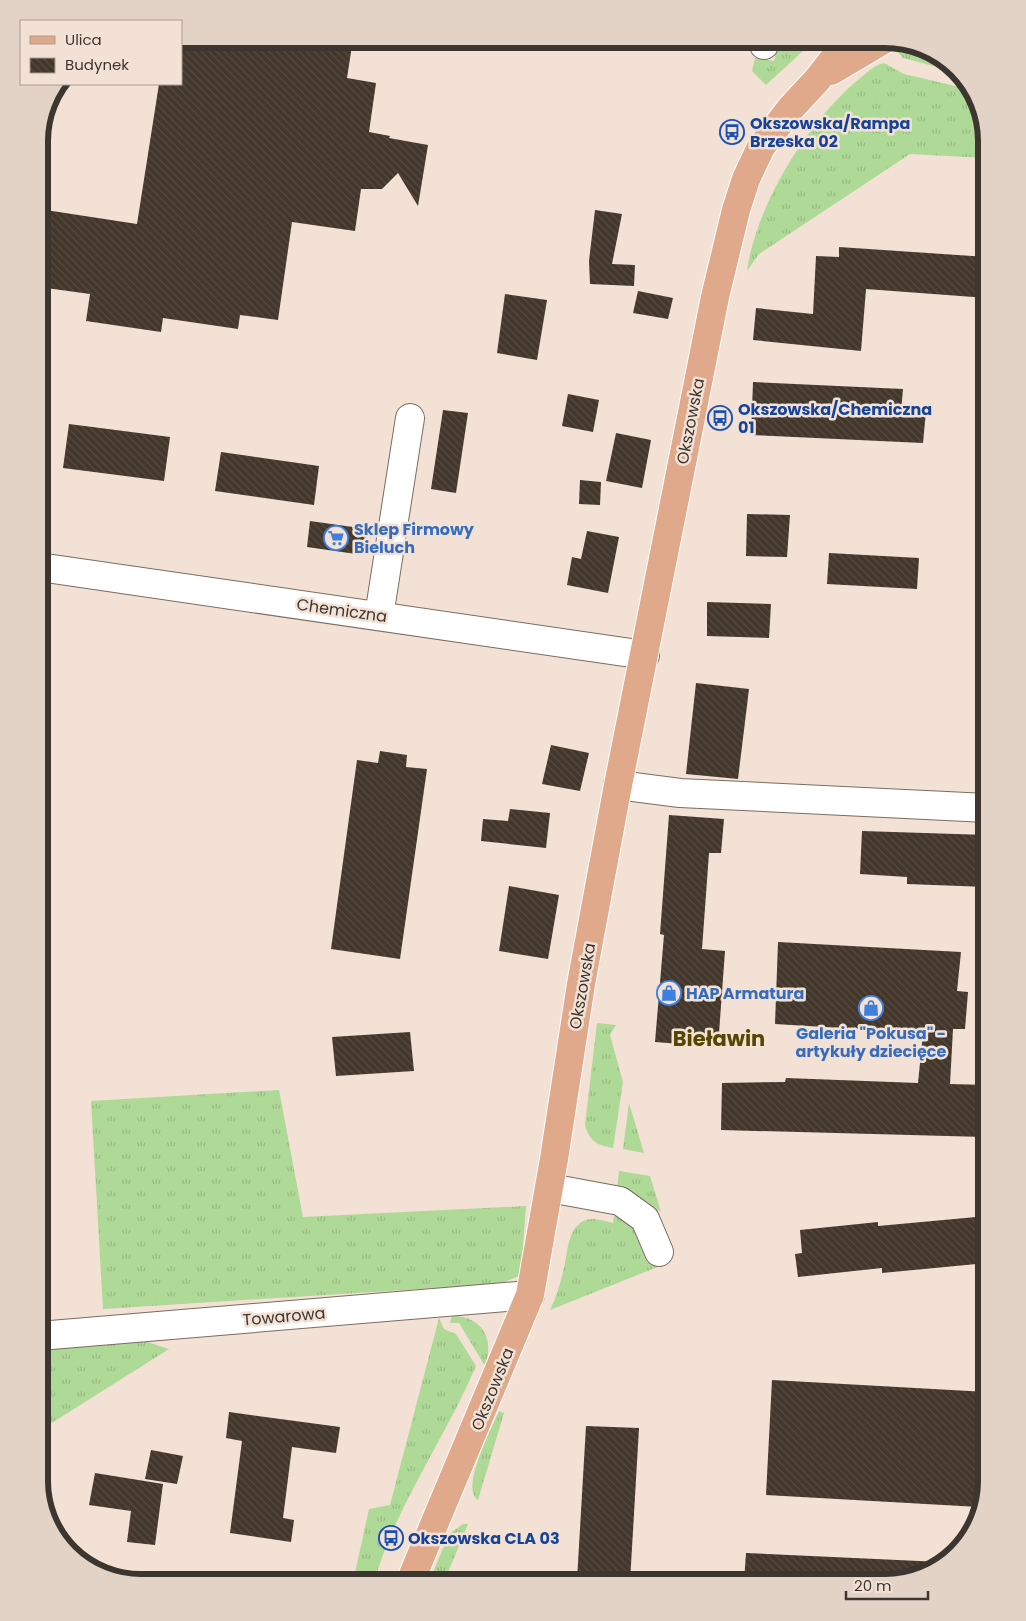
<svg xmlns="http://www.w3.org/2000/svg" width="1026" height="1621" font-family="Poppins,sans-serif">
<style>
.grass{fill:url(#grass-tufts)}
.building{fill:url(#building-back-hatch)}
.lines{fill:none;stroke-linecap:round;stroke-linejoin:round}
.minor-casing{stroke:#7b6c60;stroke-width:30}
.major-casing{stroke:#fff;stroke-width:30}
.minor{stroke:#fff;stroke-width:28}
.major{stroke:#e0a98b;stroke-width:28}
.labels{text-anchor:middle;stroke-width:5;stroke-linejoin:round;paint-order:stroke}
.transit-label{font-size:16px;font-weight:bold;fill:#164399;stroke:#f2e1d4;text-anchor:start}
.street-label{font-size:16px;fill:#3c3530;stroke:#f2e1d4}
.shop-label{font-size:16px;font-weight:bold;fill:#366cbe;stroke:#f2e1d4;text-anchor:start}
.district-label{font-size:21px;font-weight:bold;fill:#564503;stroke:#f2e1d4}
.rim{fill:none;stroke:#3c3530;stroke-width:6}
</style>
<defs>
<pattern id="grass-tufts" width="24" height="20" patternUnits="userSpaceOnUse" patternTransform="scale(1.25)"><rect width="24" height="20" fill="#afd996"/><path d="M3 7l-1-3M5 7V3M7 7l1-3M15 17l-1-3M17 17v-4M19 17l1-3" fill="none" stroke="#97bb82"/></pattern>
<pattern id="building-back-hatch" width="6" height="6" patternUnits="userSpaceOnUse" patternTransform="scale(1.25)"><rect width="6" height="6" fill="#43362b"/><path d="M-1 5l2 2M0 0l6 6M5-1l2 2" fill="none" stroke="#564b42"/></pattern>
</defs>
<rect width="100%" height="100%" fill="#f2e1d4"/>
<!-- grass -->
<g class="grass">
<polygon points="784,39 816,39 766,85 752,71 755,58 774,61 779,41"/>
<polygon points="901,42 942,56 956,72 903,58 892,46"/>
<path d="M884,63L904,74L972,90L977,95L987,141V158L910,154L759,254L747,271C756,205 808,121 859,79C867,73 874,65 884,63Z"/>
<path d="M597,1023L616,1025L610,1035L623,1082L613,1148C597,1145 590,1142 585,1125Z"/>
<polygon points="279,1090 303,1217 526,1206 521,1275 500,1284 103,1309 91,1101"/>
<polygon points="629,1103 644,1153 623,1149"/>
<polygon points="619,1171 650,1176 661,1212 648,1202 617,1188"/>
<path d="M614,1216C643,1227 647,1240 660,1266L550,1310C556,1298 560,1285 563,1272C568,1256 566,1227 586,1220C595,1217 604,1221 613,1223Z"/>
<path d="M452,1316C482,1316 495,1339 485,1366L459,1323H450Z"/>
<path d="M439,1318L444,1329L456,1334L476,1366C445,1439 396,1505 374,1582H353L369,1509L390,1505Z"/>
<polygon points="141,1340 169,1349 39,1431 39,1349"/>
<path d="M499,1411L504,1413L478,1500C460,1488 492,1428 499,1411Z"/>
<polygon points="463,1524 468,1524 444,1582 429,1582 449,1534"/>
</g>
<!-- building -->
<g class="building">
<polygon points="181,39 353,39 347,78 376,83 369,132 390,136 389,138 428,145 418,206 398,173 382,189 361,189 355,231 292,222 278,320 240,315 238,329 163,318 161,332 86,321 90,294 39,287 39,209 137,224 159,84 181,84"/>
<polygon points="595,210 622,214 612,264 635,265 634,286 590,284 589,261"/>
<polygon points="839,247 987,257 987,298 866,289 861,351 753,340 756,308 813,314 816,256 839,257"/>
<polygon points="638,291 673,298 668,319 633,313"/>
<polygon points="505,294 547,300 537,360 497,353"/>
<polygon points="753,382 903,389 901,411 926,411 923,443 751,435"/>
<polygon points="568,394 599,400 593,432 562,426"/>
<polygon points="443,410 468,413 456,493 431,489"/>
<polygon points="69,424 170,437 164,481 63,468"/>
<polygon points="616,433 651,440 642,488 606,481"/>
<polygon points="221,452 319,466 314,505 215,491"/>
<polygon points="580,480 601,482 600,505 579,504"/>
<polygon points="747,514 790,515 787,557 746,556"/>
<polygon points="310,521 367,529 363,555 307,547"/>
<polygon points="587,531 619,537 608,593 567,585 572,557 581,559"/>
<polygon points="829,553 919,558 917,589 827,584"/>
<polygon points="707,602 771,604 769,638 707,636"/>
<polygon points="696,683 749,689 738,779 686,774"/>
<polygon points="551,745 589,753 580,791 542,784"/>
<polygon points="380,751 407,755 406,767 427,769 400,959 331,949 357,760 378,763"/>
<polygon points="510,809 550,813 546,848 481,841 483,819 508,821"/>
<polygon points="669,815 724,819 721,853 709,853 702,949 725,951 718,1047 655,1042 664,935 660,934"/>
<polygon points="862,831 987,835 987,887 907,884 907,877 860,874"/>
<polygon points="509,886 559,895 548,959 499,951"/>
<polygon points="778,942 961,952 957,991 968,992 965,1029 953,1029 950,1084 987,1085 987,1129 984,1129 984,1137 721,1130 722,1083 785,1082 786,1078 918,1083 923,1033 775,1024"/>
<polygon points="410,1032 414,1071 336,1076 332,1037"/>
<polygon points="987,1216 987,1263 882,1273 882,1268 798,1277 795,1254 802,1253 800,1230 878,1222 878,1226"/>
<polygon points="772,1380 987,1392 987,1481 979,1507 766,1495"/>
<polygon points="229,1412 340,1427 336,1453 292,1447 283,1518 294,1520 291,1542 230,1533 242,1441 226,1438"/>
<polygon points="586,1426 639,1428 630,1582 577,1580"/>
<polygon points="151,1450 183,1456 177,1484 145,1479"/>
<polygon points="95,1473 163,1484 155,1545 127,1542 131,1511 89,1505"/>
<polygon points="746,1553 941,1562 931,1572 885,1582 744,1582"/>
</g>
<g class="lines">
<defs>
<g id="minor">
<polyline points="764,45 766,39"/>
<polyline points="39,567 645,655"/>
<polyline points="379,616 410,418"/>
<polyline points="618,785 680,793 987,808"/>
<polyline points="550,1188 620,1201 645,1219 659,1252"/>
<polyline points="39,1336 530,1295"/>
</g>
<g id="major">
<polyline points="831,71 885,39"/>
<polyline points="410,1582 530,1295 554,1159 581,984 618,785 715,297 736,210 746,179 761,147 791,108 817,80 849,39"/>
</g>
</defs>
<!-- minor casing -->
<use href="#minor" class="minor-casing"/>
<!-- major casing -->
<use href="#major" class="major-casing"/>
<!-- minor -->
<use href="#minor" class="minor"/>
<!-- major -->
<use href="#major" class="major"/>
</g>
<!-- icons -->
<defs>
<symbol id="bus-ring" viewBox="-11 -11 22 22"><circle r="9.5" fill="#f2e1d4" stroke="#1a4fb4" stroke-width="1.5"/><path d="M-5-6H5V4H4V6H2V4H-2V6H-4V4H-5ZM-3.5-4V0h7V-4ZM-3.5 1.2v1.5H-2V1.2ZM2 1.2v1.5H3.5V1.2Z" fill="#1a4fb4"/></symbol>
<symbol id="supermarket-ring" viewBox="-11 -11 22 22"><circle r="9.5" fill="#f2e1d4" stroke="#3f7fe0" stroke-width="1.5"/><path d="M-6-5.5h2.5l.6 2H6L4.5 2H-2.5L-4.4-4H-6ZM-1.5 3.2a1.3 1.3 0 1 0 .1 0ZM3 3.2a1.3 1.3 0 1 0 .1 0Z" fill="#3f7fe0"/></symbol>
<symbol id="shop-ring" viewBox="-11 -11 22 22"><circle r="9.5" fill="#f2e1d4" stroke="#3f7fe0" stroke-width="1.5"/><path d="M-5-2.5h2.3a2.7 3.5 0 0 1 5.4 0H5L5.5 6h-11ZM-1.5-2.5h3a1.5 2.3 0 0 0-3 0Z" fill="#3f7fe0"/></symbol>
</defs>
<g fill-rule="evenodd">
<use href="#bus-ring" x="718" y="118" width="28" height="28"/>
<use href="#bus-ring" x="706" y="404" width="28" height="28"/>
<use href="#supermarket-ring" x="322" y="524" width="28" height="28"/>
<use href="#shop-ring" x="655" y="979" width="28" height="28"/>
<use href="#shop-ring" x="857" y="994" width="28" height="28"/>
<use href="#bus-ring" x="377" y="1524" width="28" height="28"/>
</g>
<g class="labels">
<!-- transit labels -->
<g class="transit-label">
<text x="750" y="129">Okszowska/Rampa<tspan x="750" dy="18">Brzeska 02</tspan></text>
<text x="738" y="415">Okszowska/Chemiczna<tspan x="738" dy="18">01</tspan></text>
<text x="408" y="1544">Okszowska CLA 03</text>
</g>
<!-- street labels -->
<g class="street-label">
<text transform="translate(690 421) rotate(-79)" y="6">Okszowska</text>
<text transform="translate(342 610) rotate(8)" y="6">Chemiczna</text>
<text transform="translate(582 986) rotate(-80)" y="6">Okszowska</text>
<text transform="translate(284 1316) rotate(-5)" y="6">Towarowa</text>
<text transform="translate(492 1389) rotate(-68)" y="6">Okszowska</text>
</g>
<!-- shop labels -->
<g class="shop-label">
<text x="354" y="535">Sklep Firmowy<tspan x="354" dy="18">Bieluch</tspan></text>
<text x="686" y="999">HAP Armatura</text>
<text x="871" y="1039" text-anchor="middle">Galeria "Pokusa" -<tspan x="871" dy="18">artykuły dziecięce</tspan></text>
</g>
<!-- district labels -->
<g class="district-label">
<text x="719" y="1046">Bieławin</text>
</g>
</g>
<!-- crop -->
<path d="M0 0H1026V1621H0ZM141 48H885A93 93 0 0 1 978 141V1481A93 93 0 0 1 885 1574H141A93 93 0 0 1 48 1481V141A93 93 0 0 1 141 48Z" fill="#e3d3c7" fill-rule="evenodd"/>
<path class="rim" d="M141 48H885A93 93 0 0 1 978 141V1481A93 93 0 0 1 885 1574H141A93 93 0 0 1 48 1481V141A93 93 0 0 1 141 48Z"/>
<!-- legend -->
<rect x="20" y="20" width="162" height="65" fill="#f2e1d4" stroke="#a99c92"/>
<rect x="30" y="36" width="25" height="8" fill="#e0a98b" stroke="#a99c92"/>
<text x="65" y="45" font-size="15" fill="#3c3530">Ulica</text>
<rect x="30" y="58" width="25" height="15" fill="url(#building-back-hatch)" stroke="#a99c92"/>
<text x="65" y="70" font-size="15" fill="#3c3530">Budynek</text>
<!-- scale -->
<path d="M846 1591v8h82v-8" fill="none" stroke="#3c3530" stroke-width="2.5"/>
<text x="854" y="1591" font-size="15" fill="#3c3530" stroke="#f2e1d4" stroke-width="4" paint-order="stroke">20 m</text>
</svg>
